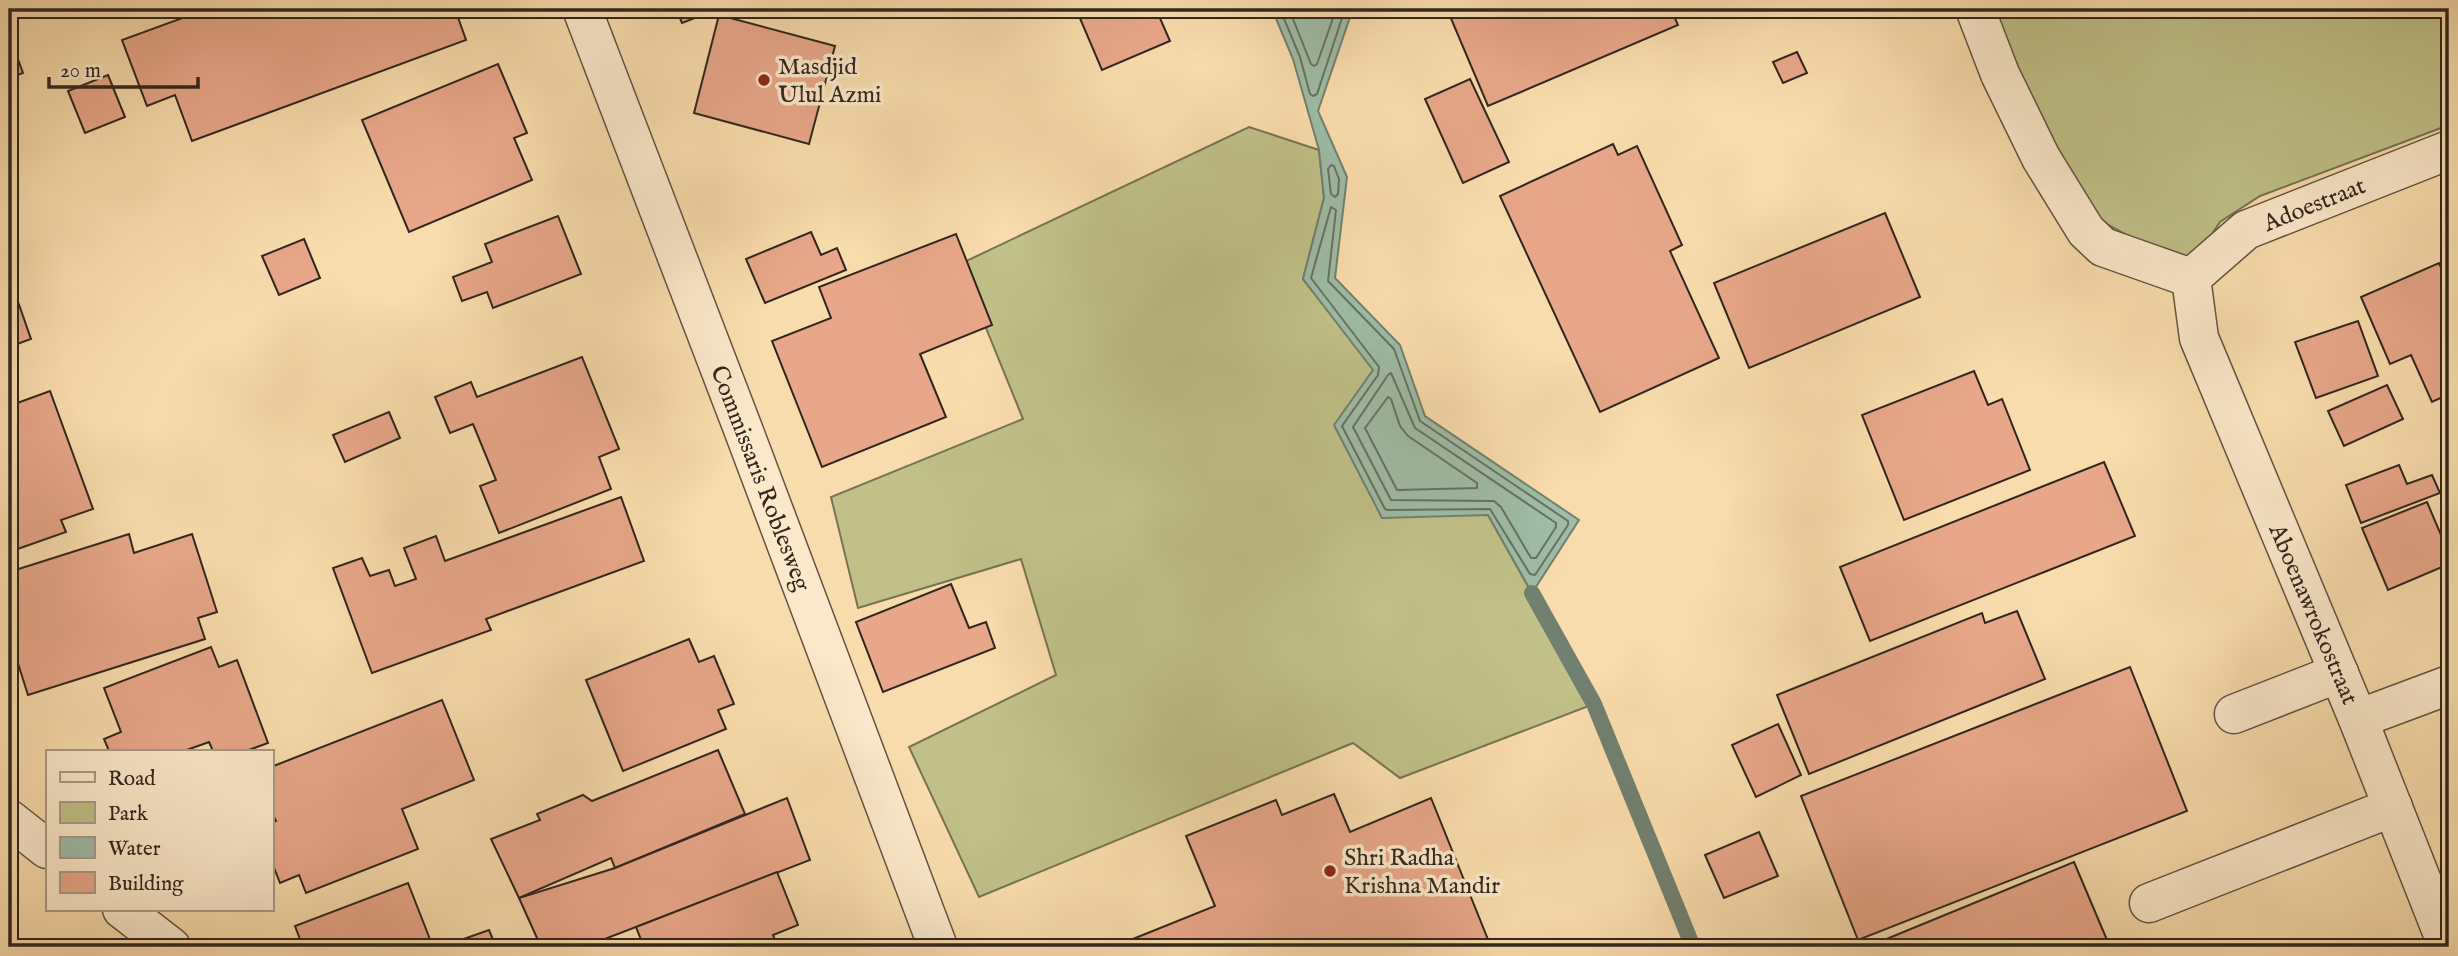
<svg xmlns="http://www.w3.org/2000/svg" width="2458" height="956" font-family="'IM FELL English',serif">
<style>
.green{fill:#c0c088;stroke:#787353;stroke-width:2}
.water{fill:#9ebca6;stroke:#728070;stroke-width:2}
.lines{fill:none;stroke-linecap:round;stroke-linejoin:round}
.shore{stroke:#687162;stroke-width:2}
.stream{stroke:#728070;stroke-width:16}
.building{fill:#e8a78a;stroke:#31261e;stroke-width:2}
.minor-casing{stroke:#635442;stroke-width:41}
.minor{stroke:#fbe8ca;stroke-width:38}
.poi-dot{fill:#8f2418;stroke:#fbe8ca;stroke-width:2.5}
.labels{text-anchor:middle;stroke-width:7;stroke-linejoin:round;paint-order:stroke}
.poi-label{font-size:24px;fill:#31261e;stroke:#fbe8ca;text-anchor:start}
.street-label{font-size:24px;fill:#31261e;stroke:#fbe8ca}
</style>
<rect width="100%" height="100%" fill="#f9dcad"/>
<filter id="stains"><feTurbulence type="fractalNoise" baseFrequency=".00286" numOctaves="4"/><feColorMatrix values="0 0 0 0 .2 0 0 0 0 .09 0 0 0 0 .02 0 0 0 .5 -.17"/></filter>
<radialGradient id="worn" r=".72"><stop offset=".6" stop-color="#630" stop-opacity="0"/><stop offset="1" stop-color="#630" stop-opacity=".3"/></radialGradient>
<!-- green -->
<g class="green">
<polygon points="1986,9 2449,9 2449,125 2260,196 2220,222 2192,264 2136,240 2101,221 2060,171"/>
<polygon points="1249,127 1319,150 1324,198 1303,279 1488,515 1594,704 1400,778 1353,743 979,897 909,747 1056,675 1021,559 858,608 831,497 1023,419 960,264"/>
</g>
<!-- water -->
<polygon class="water" points="1272,9 1347,9 1350,17 1318,111 1347,177 1335,278 1400,345 1425,416 1579,520 1532,593 1488,515 1382,518 1334,425 1373,370 1303,279 1324,198 1319,150 1293,59"/>
<g class="lines">
<!-- shore -->
<g class="shore">
<polyline points="1280,9 1300,57 1310,94 1313,96 1317,94 1342,18 1341,9"/>
<polyline points="1289,9 1311,64 1314,66 1317,64 1333,18 1332,9"/>
<polygon points="1331,165 1334,166 1339,179 1338,194 1335,197 1331,194 1328,169"/>
<polygon points="1331,207 1336,210 1328,281 1394,349 1420,421 1568,521 1568,525 1535,575 1530,574 1490,509 1388,510 1385,509 1342,426 1378,375 1379,367 1311,278"/>
<polygon points="1391,373 1415,428 1556,523 1556,527 1536,558 1531,558 1501,507 1494,501 1391,500 1353,427 1388,375"/>
<polygon points="1388,397 1391,399 1400,426 1408,436 1477,483 1477,488 1397,490 1365,428"/>
</g>
<!-- stream -->
<polyline class="stream" points="1532,593 1594,704 1693,947"/>
</g>
<!-- building -->
<g class="building">
<polygon points="207,9 455,9 466,40 192,141 175,95 147,106 122,40"/>
<polygon points="676,9 718,9 682,23"/>
<polygon points="1076,9 1156,9 1170,41 1102,70"/>
<polygon points="1447,9 1671,9 1678,25 1488,106"/>
<polygon points="719,15 835,46 809,144 694,113"/>
<polygon points="9,35 23,73 9,78"/>
<polygon points="1797,52 1807,73 1783,83 1773,62"/>
<polygon points="498,64 527,133 514,138 532,180 409,232 362,120"/>
<polygon points="108,75 125,117 85,133 68,91"/>
<polygon points="1470,79 1509,162 1463,183 1425,99"/>
<polygon points="1613,144 1618,155 1637,146 1682,245 1670,251 1719,358 1600,412 1500,196"/>
<polygon points="1885,213 1920,297 1749,368 1714,283"/>
<polygon points="558,216 581,274 493,308 487,292 462,301 453,277 492,262 485,244"/>
<polygon points="811,232 821,255 837,248 846,270 765,303 746,259"/>
<polygon points="956,234 992,325 920,354 946,417 822,467 772,341 831,318 819,287"/>
<polygon points="304,239 320,278 279,295 262,256"/>
<polygon points="2439,263 2449,286 2449,394 2432,402 2411,355 2390,364 2361,297"/>
<polygon points="9,276 31,339 9,347"/>
<polygon points="2358,321 2378,376 2316,398 2295,342"/>
<polygon points="582,357 619,449 599,457 611,489 499,533 480,486 496,480 473,424 450,433 435,397 471,382 477,397"/>
<polygon points="1974,371 1988,405 2002,399 2030,470 1904,520 1862,415"/>
<polygon points="2387,385 2403,419 2344,446 2328,411"/>
<polygon points="50,391 93,509 61,520 66,532 9,552 9,406"/>
<polygon points="389,412 400,438 345,462 333,435"/>
<polygon points="2104,462 2135,536 1870,641 1840,567"/>
<polygon points="2399,465 2407,484 2432,475 2440,493 2361,523 2346,485"/>
<polygon points="621,497 644,561 486,619 491,630 372,673 333,568 362,558 370,576 389,570 395,586 416,579 404,548 436,536 445,561"/>
<polygon points="2427,502 2449,554 2449,564 2388,590 2362,528"/>
<polygon points="129,534 134,553 192,534 217,612 198,618 205,639 28,695 9,635 9,572"/>
<polygon points="951,584 969,628 986,622 995,648 883,692 856,622"/>
<polygon points="2017,611 2045,679 1809,774 1777,695 1982,613 1985,623"/>
<polygon points="689,639 699,662 714,656 734,704 718,710 726,729 623,771 586,680"/>
<polygon points="211,647 219,667 237,660 268,743 246,751 213,751 209,742 184,751 109,751 104,739 121,732 104,688"/>
<polygon points="2130,667 2187,811 1858,940 1801,796"/>
<polygon points="442,700 474,780 402,809 418,849 306,893 299,875 280,883 271,860 271,823 276,821 271,811 271,767"/>
<polygon points="1778,724 1801,775 1756,797 1732,745"/>
<polygon points="718,750 745,814 615,868 611,858 519,898 491,839 540,820 537,814 583,795 592,801"/>
<polygon points="1334,794 1350,832 1431,798 1491,947 1113,947 1215,906 1186,836 1276,800 1282,815"/>
<polygon points="787,798 810,860 584,947 541,947 519,898 615,868"/>
<polygon points="1759,832 1778,876 1724,898 1705,855"/>
<polygon points="2074,862 2110,947 1867,947"/>
<polygon points="777,872 798,925 773,935 778,947 644,947 636,927"/>
<polygon points="408,883 431,942 416,947 303,947 295,926"/>
<polygon points="489,930 496,947 441,947"/>
</g>
<g class="lines">
<defs>
<g id="minor">
<polyline points="582,9 743,429 938,947"/>
<polyline points="1975,9 2000,74 2041,158 2086,231 2103,247 2191,278"/>
<polyline points="2191,278 2199,338 2358,719 2448,947"/>
<polyline points="2191,278 2246,230 2449,150"/>
<polyline points="2234,714 2339,673"/>
<polyline points="2358,719 2449,685"/>
<polyline points="9,819 47,849"/>
<polyline points="2149,903 2393,807"/>
<polyline points="122,909 171,947"/>
</g>
</defs>
<!-- minor casing -->
<use href="#minor" class="minor-casing"/>
<!-- minor -->
<use href="#minor" class="minor"/>
</g>
<!-- markers -->
<g class="poi-dot">
<circle cx="764" cy="80" r="7"/>
<circle cx="1330" cy="871" r="7"/>
</g>
<g class="labels">
<!-- poi labels -->
<g class="poi-label">
<text x="778" y="74">Masdjid<tspan x="778" dy="28">Ulul Azmi</tspan></text>
<text x="1344" y="865">Shri Radha<tspan x="1344" dy="28">Krishna Mandir</tspan></text>
</g>
<!-- street labels -->
<g class="street-label">
<text transform="translate(2314 204) rotate(-22)" y="8">Adoestraat</text>
<text transform="translate(761 478) rotate(69)" y="8">Commissaris Roblesweg</text>
<text transform="translate(2314 614) rotate(67)" y="8">Aboenawrokostraat</text>
</g>
</g>
<!-- margin -->
<rect width="2458" height="956" fill="none" stroke="#f9dcad" stroke-width="35"/>
<rect x="10" y="10" width="2437" height="935" fill="none" stroke="#31261e" stroke-width="3.5"/>
<rect x="18" y="18" width="2423" height="921" fill="none" stroke="#31261e" stroke-width="2"/>
<!-- legend -->
<rect x="46" y="750" width="228" height="161" fill="#fbe8ca" stroke="#aa9a85" stroke-width="2"/>
<rect x="60" y="772" width="35" height="10" fill="#fbe8ca" stroke="#aa9a85" stroke-width="2"/>
<text x="108" y="785" font-size="21" fill="#31261e">Road</text>
<rect x="60" y="802" width="35" height="21" fill="#c0c088" stroke="#aa9a85" stroke-width="2"/>
<text x="108" y="820" font-size="21" fill="#31261e">Park</text>
<rect x="60" y="837" width="35" height="21" fill="#9ebca6" stroke="#aa9a85" stroke-width="2"/>
<text x="108" y="855" font-size="21" fill="#31261e">Water</text>
<rect x="60" y="872" width="35" height="21" fill="#e8a78a" stroke="#aa9a85" stroke-width="2"/>
<text x="108" y="890" font-size="21" fill="#31261e">Building</text>
<!-- scale -->
<path d="M49 77v10h149v-10" fill="none" stroke="#31261e" stroke-width="3.5"/>
<text x="60" y="77" font-size="21" fill="#31261e" stroke="#fbe8ca" stroke-width="5" paint-order="stroke">20 m</text>
<rect width="100%" height="100%" filter="url(#stains)"/>
<rect width="100%" height="100%" fill="url(#worn)"/>
</svg>
